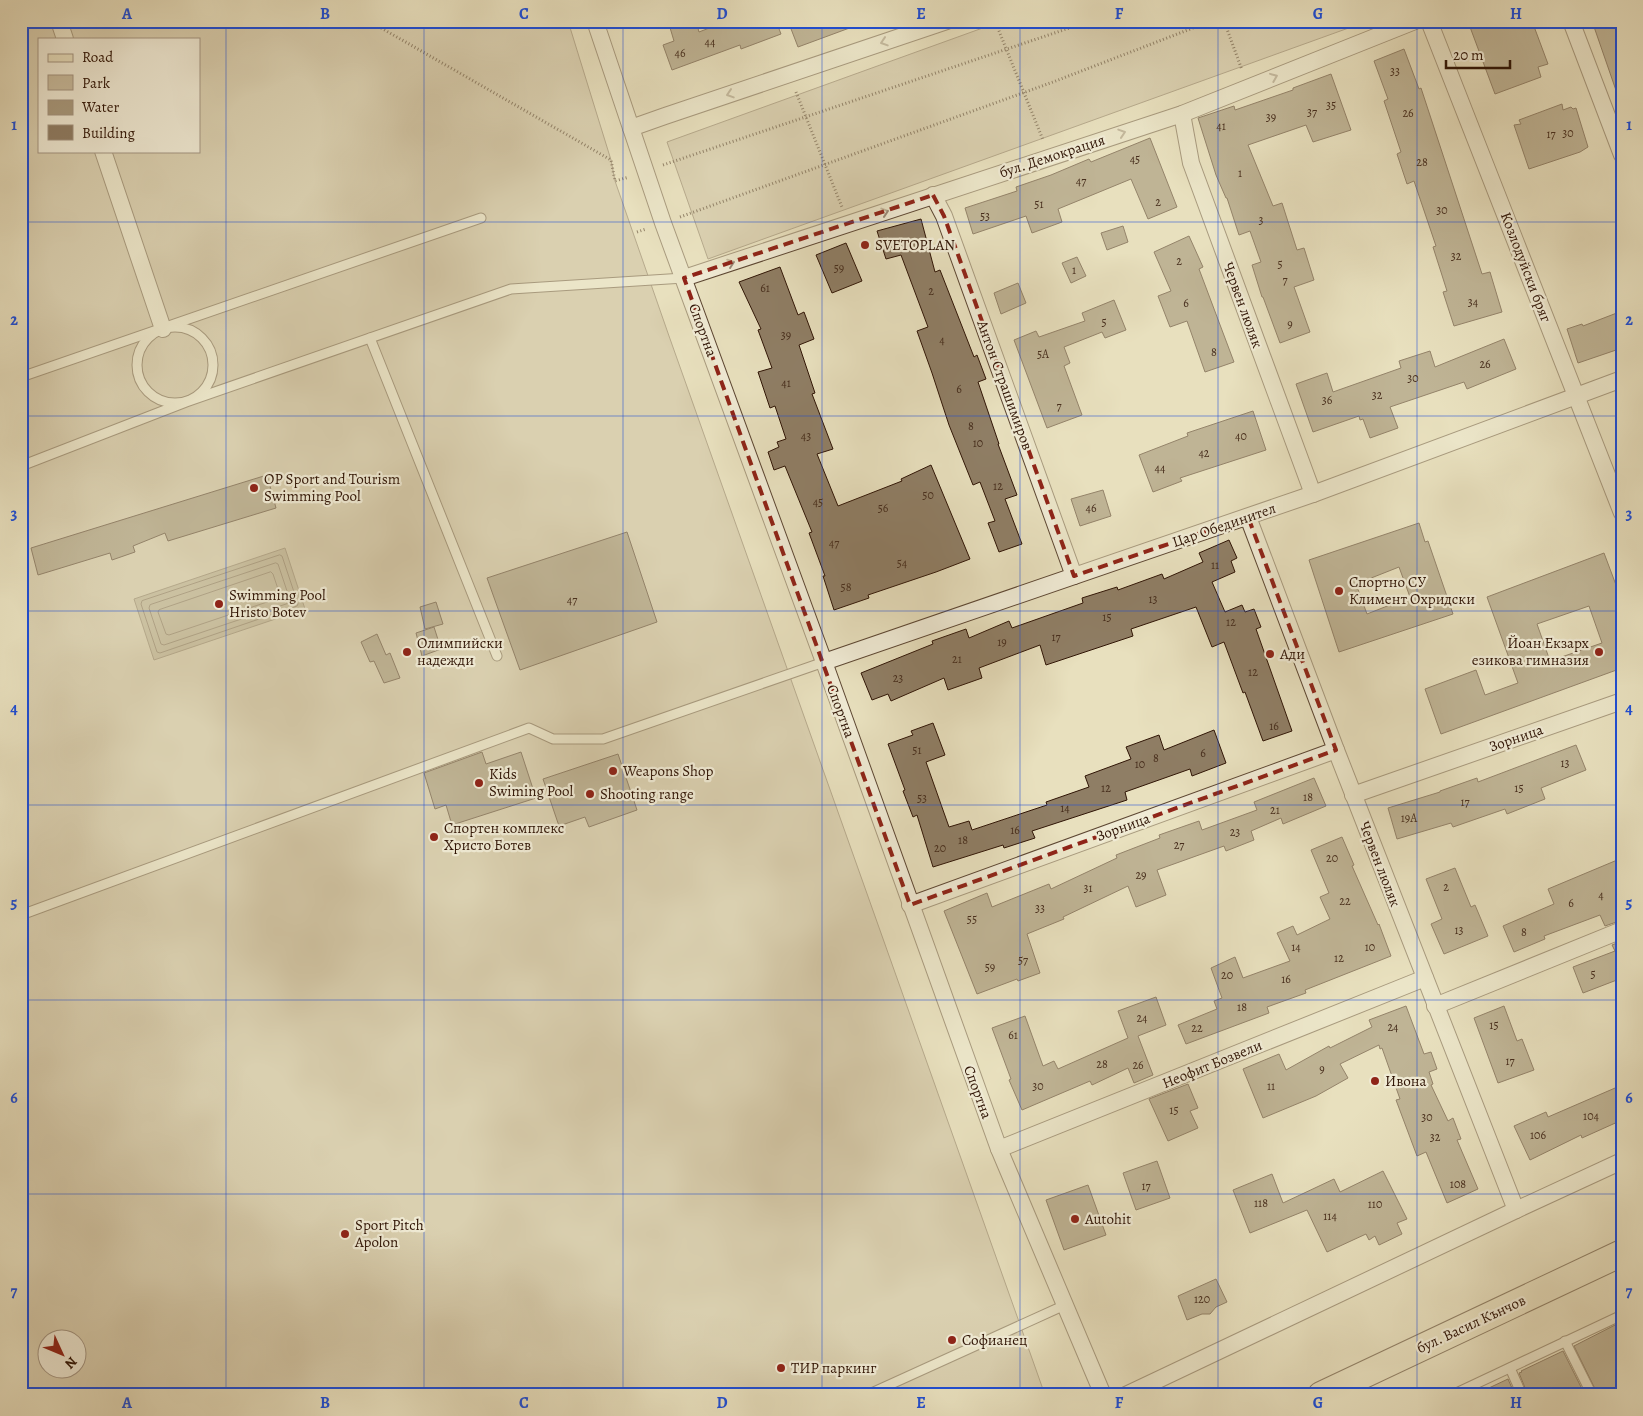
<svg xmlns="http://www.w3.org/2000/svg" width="1643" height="1416" font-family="Alegreya,serif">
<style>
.green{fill:#c9bd9f;stroke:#7c6852;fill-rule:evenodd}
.water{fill:#a99b7f;stroke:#78654e}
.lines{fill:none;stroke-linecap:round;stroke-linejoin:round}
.shore{stroke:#6c5842;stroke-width:1}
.building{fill:#8f7e65;stroke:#2f1405;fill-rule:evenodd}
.lane-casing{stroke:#5d4733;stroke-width:11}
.street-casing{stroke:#5d4733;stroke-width:18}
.primary-casing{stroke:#2f1405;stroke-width:28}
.path{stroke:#2f1405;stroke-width:3;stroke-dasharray:1 2.5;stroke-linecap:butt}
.lane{stroke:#f0ebd5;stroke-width:9}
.street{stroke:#f0ebd5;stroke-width:16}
.primary{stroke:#e8e0be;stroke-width:26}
.oneway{stroke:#998a77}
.marked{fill:none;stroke:#8f2418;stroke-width:4;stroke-dasharray:10 6;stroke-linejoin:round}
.grid{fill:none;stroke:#1d4ed8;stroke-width:1;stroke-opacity:0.55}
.poi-dot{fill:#8f2418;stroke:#f0ebd5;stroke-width:2}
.labels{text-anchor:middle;stroke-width:4.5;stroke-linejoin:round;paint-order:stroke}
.number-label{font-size:12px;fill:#472e1d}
.street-label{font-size:15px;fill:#2f1405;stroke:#f0ebd5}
.poi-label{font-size:15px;fill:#2f1405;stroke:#f0ebd5;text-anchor:start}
.neatline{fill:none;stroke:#1d4ed8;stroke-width:2}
.grid-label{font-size:16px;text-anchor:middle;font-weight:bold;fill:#1d4ed8}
</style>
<rect width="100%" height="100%" fill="#e8e0be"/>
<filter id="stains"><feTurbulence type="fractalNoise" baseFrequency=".004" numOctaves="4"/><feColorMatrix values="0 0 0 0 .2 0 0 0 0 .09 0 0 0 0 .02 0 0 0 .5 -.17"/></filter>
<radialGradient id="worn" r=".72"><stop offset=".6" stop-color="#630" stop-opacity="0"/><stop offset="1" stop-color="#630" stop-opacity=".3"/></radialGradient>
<!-- green -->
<g class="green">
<path d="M21,21H568L611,160L615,181L669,336L1045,1395H21ZM39,39H199V151H39ZM48,1338H78V1368H48Z"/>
<polygon points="1002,21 1368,21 708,259 667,142"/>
</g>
<!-- water -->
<polygon class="water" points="285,548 305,609 154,660 134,599"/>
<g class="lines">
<!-- shore -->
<g class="shore">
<polygon points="280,555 282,556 298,604 297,606 160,653 157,652 141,604 142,601"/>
<polygon points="276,563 278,564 290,600 289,603 164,645 161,644 149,608 150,605"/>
<polygon points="271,572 273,574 280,595 279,598 169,635 166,634 158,612 159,610"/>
</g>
</g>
<!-- building -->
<g class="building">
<polygon points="668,21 696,21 699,32 722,23 724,27 739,21 776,21 781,34 741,49 740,45 672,70 663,45 674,41"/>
<polygon points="788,21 862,21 863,23 798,47"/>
<polygon points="1475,21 1532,21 1548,64 1538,67 1541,77 1495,94 1470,27 1477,25"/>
<polygon points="1592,21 1622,21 1622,99 1619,99"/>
<polygon points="1404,49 1419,89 1421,88 1482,274 1490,272 1502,312 1454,326 1443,292 1447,291 1433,247 1436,246 1414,181 1407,184 1397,154 1401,152 1384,101 1388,99 1374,61"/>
<polygon points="1331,74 1351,130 1313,142 1306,125 1248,145 1273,206 1282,203 1297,250 1304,248 1314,280 1294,287 1310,332 1280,343 1263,297 1262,297 1252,265 1261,262 1250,231 1239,235 1227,198 1226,198 1216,175 1198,118 1234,106 1235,110 1293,90 1293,88"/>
<polygon points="1562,104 1563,110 1571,107 1573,109 1576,108 1588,147 1580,152 1529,169 1514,125 1521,124 1519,120"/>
<polygon points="1150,138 1177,207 1148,219 1131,179 1058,209 1062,222 1032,233 1026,216 973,234 965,208 1017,191 1016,187 1051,175 1089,159 1091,162"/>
<polygon points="921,219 935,272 940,270 974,357 977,355 986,379 978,382 999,444 998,444 1017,495 1005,499 1022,544 999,552 988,523 995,521 980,482 973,485 949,425 932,373 917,331 928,327 901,255 886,259 877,231"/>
<polygon points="1123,226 1128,242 1107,250 1101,233"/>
<polygon points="1189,236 1203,267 1199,269 1234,362 1205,372 1187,321 1170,327 1158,296 1171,291 1154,252"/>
<polygon points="846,243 862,281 832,293 816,255"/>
<polygon points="1077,257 1086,276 1071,283 1062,263"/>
<polygon points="780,267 798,315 804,312 814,339 799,345 815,393 812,394 833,449 817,454 838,506 902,481 901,479 931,465 970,559 936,572 868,595 869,598 834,610 823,576 825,576 809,533 812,532 785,466 774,470 768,452 779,447 777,442 786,439 775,406 770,408 758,372 772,368 758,330 761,329 739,282"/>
<polygon points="1018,283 1026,303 1001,314 994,293"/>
<polygon points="1114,300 1126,330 1105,338 1102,332 1064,347 1070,363 1064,366 1082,415 1047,428 1014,340 1036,331 1039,337 1085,321 1082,313"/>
<polygon points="1622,311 1622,348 1578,363 1567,329 1582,324 1583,326"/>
<polygon points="1504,339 1516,369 1467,389 1464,382 1390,407 1398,428 1370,438 1363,419 1360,420 1359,416 1313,432 1296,384 1327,373 1333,392 1401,368 1399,361 1430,351 1435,367"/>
<polygon points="1253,411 1266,450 1180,478 1182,481 1153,492 1139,455 1188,436 1187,433"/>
<polygon points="267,475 276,508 168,541 165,533 133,546 135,552 112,560 110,553 38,575 31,548"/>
<polygon points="1103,490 1111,516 1080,526 1071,499"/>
<path d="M1419,523L1425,542L1428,541L1453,614L1339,652L1309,560ZM1399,567L1410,597L1367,614L1356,584Z"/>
<polygon points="627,532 657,622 520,670 487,578"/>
<polygon points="1229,540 1237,558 1231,561 1235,572 1212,582 1225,612 1242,605 1245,612 1254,609 1261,627 1256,629 1292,731 1263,741 1245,692 1243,693 1224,642 1212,647 1196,607 1131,629 1133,636 1046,665 1040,645 979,668 982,678 948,690 944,678 891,701 888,694 872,700 861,673 933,644 932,641 966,629 969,638 1009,621 1012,628 1083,603 1082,598 1117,587 1118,590 1162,574 1164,579 1203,562 1199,553"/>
<path d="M1604,553L1622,601V668L1441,734L1425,689L1476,670L1485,695L1518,683L1487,597ZM1589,606L1602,643L1550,661L1537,624Z"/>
<polygon points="436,602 443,624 425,629 420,607"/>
<polygon points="434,627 441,649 422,656 416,633"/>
<polygon points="377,634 386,655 390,653 400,678 384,683 374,661 370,662 361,642"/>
<polygon points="933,723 945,755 926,762 949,827 969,821 972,830 1047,805 1046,802 1089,787 1085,776 1131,759 1126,747 1159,735 1164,750 1214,730 1226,763 1192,776 1190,769 1125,792 1127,800 1032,831 1035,838 1004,848 1003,845 933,867 917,815 913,817 903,791 905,790 888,744 913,735 911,731"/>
<polygon points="1576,745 1586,770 1541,788 1545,799 1507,814 1505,809 1453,827 1451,823 1397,839 1388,808 1440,792 1440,791 1477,778 1478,782"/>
<polygon points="482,752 486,764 521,752 536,798 452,825 446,805 435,809 424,773"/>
<polygon points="618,754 637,810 589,827 585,817 559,826 543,779"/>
<polygon points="1314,778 1326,806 1283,824 1281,818 1251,831 1254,840 1226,851 1224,846 1157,870 1166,895 1136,907 1128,886 1063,917 1064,919 1027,934 1040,973 1018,981 1017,979 977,994 944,911 987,893 992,907 1049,884 1051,889 1117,858 1116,855 1160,838 1159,835 1199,821 1202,830 1257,810 1254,802"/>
<polygon points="1342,837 1354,865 1352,866 1378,925 1379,924 1391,956 1305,990 1306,993 1267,1007 1269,1013 1186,1044 1178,1025 1217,1009 1214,1001 1222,998 1211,968 1235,957 1243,978 1290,961 1277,933 1293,926 1297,935 1330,919 1320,897 1329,893 1311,850"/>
<polygon points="1622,858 1622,920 1605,926 1600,915 1544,936 1545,939 1514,952 1503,926 1554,904 1548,889"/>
<polygon points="1455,868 1471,907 1475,905 1488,936 1444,954 1431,924 1442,919 1426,879"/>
<polygon points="1622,941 1622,978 1583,993 1573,967 1615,951 1612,945"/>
<polygon points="1156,997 1166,1025 1138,1036 1153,1075 1134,1083 1128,1068 1092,1085 1090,1081 1022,1110 1009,1080 1011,1079 992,1028 1025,1016 1043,1066 1054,1061 1058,1069 1128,1038 1118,1011"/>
<polygon points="1406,1006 1424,1054 1431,1052 1437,1069 1429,1072 1433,1084 1431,1085 1448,1121 1453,1118 1461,1139 1457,1140 1478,1189 1447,1203 1426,1152 1417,1156 1396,1100 1400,1099 1382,1048 1380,1049 1379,1045 1340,1064 1348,1078 1316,1096 1263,1118 1243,1069 1279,1054 1286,1070 1329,1046 1330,1048 1372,1027 1369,1020"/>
<polygon points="1504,1006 1517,1041 1522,1039 1534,1070 1498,1083 1474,1018"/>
<polygon points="1188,1084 1198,1108 1190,1111 1198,1128 1168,1141 1149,1099"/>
<polygon points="1622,1085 1622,1120 1582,1138 1581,1135 1530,1160 1514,1126 1546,1112 1548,1117"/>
<polygon points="1157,1161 1170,1198 1136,1210 1123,1173"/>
<polygon points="1383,1171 1407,1219 1397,1223 1402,1234 1379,1245 1375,1236 1369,1240 1366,1234 1327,1252 1307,1210 1250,1233 1233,1190 1272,1174 1283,1203 1334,1179 1340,1192"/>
<polygon points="1088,1185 1106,1235 1064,1250 1046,1200"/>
<polygon points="1216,1279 1227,1302 1216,1307 1210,1314 1202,1314 1187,1320 1178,1296"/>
<polygon points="1617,1324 1622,1334 1622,1395 1598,1395 1574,1346"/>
<polygon points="1563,1351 1585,1395 1528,1395 1519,1373 1522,1372 1521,1371"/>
<polygon points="1508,1379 1515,1395 1474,1395"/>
</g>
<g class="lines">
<defs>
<g id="lane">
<circle cx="175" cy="365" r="38"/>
<polyline points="370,338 497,656"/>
<polyline points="21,377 481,218"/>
<polyline points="21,466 186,402 511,289 684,278"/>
<polyline points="21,915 529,728 553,739 603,739 824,662"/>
<polyline points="1565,1341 1592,1395"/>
<polyline points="1510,1368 1522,1395"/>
<polyline points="867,1395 1065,1305"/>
<polyline points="1452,1395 1622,1315"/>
</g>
<g id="street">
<polyline points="59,21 65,39"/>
<polyline points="595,21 663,223 824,662 999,1149 1103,1395"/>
<polyline points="1429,21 1622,513"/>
<polyline points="1571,21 1622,155"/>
<polyline points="1182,114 1191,163 1313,494"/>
<polyline points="631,128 665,116 947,21"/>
<polyline points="103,151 163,329"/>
<polyline points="933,195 944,216 1074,576"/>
<polyline points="684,278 1182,114 1415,21"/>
<polyline points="1248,517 1336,750 1516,1210"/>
<polyline points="824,662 1313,494 1622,379"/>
<polyline points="1353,795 1622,701"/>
<polyline points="910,905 1336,750"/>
<polyline points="1435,1006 1622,930"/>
<polyline points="999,1149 1425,978"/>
<polyline points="1126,1395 1516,1210 1622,1161"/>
</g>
<polyline id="primary" points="1321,1395 1622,1253"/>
</defs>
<!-- lane casing -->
<use href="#lane" class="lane-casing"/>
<!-- street casing -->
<use href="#street" class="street-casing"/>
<!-- primary casing -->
<use href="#primary" class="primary-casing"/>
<!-- path -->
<g class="path">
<polyline points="369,21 611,160 615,181 629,177"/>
<polyline points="995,21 1043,140"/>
<polyline points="1224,21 1242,70"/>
<polyline points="796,92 842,207"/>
<polyline points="663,165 1090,21"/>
<polyline points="680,217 1053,82 1211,21"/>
<polyline points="637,232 646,229"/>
</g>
<!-- lane -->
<use href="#lane" class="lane"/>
<!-- street -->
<use href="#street" class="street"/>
<!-- primary -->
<use href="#primary" class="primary"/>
</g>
<!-- one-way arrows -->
<defs><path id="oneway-chevron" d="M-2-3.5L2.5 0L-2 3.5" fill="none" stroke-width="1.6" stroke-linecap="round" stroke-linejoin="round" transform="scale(1.25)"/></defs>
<g class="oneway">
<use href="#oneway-chevron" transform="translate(884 42) rotate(162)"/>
<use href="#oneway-chevron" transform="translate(1274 77) rotate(-22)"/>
<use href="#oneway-chevron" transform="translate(730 94) rotate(162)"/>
<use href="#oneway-chevron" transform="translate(1122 133) rotate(-18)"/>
<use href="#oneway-chevron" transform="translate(885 212) rotate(-18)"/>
<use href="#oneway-chevron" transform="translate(731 263) rotate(-19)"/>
</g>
<!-- marked area -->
<path d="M0 0H1643V1416H0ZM933,195L944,216L1074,576L1248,517L1336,750L910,905L684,278Z" fill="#e8e0be" fill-opacity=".55" fill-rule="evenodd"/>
<path class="marked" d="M933,195L944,216L1074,576L1248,517L1336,750L910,905L684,278Z"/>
<!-- grid -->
<path class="grid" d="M226,21V1395M424,21V1395M623,21V1395M822,21V1395M1020,21V1395M1218,21V1395M1417,21V1395M21,222H1622M21,416H1622M21,611H1622M21,805H1622M21,1000H1622M21,1194H1622"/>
<!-- markers -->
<g class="poi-dot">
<circle cx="865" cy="245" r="5"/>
<circle cx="254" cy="488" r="5"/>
<circle cx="1339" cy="591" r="5"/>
<circle cx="219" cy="604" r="5"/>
<circle cx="407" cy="652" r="5"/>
<circle cx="1599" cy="652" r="5"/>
<circle cx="1270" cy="654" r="5"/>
<circle cx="613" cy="771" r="5"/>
<circle cx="479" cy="783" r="5"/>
<circle cx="590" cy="794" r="5"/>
<circle cx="434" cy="837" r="5"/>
<circle cx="1375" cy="1081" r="5"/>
<circle cx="1075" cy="1219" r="5"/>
<circle cx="345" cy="1234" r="5"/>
<circle cx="952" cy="1340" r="5"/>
<circle cx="781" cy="1368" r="5"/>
</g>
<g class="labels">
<!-- number labels -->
<g class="number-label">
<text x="710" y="46">44</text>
<text x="680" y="57">46</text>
<text x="1395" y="75">33</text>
<text x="1331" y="109">35</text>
<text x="1312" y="116">37</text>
<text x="1408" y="117">26</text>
<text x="1271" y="121">39</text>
<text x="1221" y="130">41</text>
<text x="1568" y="137">30</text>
<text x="1551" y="138">17</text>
<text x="1135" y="163">45</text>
<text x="1422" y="166">28</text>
<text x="1240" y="177">1</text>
<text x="1081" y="185">47</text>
<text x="1158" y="206">2</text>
<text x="1039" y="208">51</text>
<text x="1442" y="214">30</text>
<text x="985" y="220">53</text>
<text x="1261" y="224">3</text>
<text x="1456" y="260">32</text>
<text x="1179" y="265">2</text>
<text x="1280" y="268">5</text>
<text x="839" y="272">59</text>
<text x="1074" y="274">1</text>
<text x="1285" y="284">7</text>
<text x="765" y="292">61</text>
<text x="931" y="295">2</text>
<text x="1473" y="306">34</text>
<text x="1186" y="307">6</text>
<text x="1104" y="326">5</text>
<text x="1290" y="328">9</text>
<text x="786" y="339">39</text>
<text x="942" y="344">4</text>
<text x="1214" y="356">8</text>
<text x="1043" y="358">5А</text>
<text x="1485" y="368">26</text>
<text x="1413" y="382">30</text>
<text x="786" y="387">41</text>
<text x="959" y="393">6</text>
<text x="1377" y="399">32</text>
<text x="1327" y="404">36</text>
<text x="1059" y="410">7</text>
<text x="971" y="430">8</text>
<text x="806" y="440">43</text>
<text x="1241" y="440">40</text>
<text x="978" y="447">10</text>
<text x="1204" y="457">42</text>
<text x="1160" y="472">44</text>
<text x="998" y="490">12</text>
<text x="928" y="499">50</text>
<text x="818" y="506">45</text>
<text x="883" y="512">56</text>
<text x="1091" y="512">46</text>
<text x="834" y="547">47</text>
<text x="902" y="567">54</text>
<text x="1215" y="569">11</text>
<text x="846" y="591">58</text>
<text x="1153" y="603">13</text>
<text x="572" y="604">47</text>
<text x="1107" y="621">15</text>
<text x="1231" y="626">12</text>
<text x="1056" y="641">17</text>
<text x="1002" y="646">19</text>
<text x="957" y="663">21</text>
<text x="1253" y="676">12</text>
<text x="898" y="682">23</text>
<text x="1274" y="730">16</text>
<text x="917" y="754">51</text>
<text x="1203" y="757">6</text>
<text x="1156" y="762">8</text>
<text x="1565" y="767">13</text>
<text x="1140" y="768">10</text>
<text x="1106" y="792">12</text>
<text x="1519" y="792">15</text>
<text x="1308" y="801">18</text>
<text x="922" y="802">53</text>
<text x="1465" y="806">17</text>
<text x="1065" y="812">14</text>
<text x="1275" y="814">21</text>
<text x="1409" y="822">19A</text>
<text x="1015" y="834">16</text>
<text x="1235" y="836">23</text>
<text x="963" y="844">18</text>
<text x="1179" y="849">27</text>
<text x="940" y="852">20</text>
<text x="1332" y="862">20</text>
<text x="1141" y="879">29</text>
<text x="1446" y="891">2</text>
<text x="1088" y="892">31</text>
<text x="1601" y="899">4</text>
<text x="1345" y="905">22</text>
<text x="1571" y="907">6</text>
<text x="1040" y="912">33</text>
<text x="972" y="923">55</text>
<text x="1459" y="934">13</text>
<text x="1524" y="936">8</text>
<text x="1296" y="951">14</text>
<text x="1370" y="951">10</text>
<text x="1339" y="962">12</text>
<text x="1023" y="964">57</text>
<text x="990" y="971">59</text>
<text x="1593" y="978">5</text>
<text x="1227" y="979">20</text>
<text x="1286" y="983">16</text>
<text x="1242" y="1011">18</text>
<text x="1142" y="1022">24</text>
<text x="1494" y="1029">15</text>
<text x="1393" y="1031">24</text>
<text x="1197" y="1032">22</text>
<text x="1013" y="1039">61</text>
<text x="1510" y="1065">17</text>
<text x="1102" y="1068">28</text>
<text x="1138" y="1069">26</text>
<text x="1322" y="1073">9</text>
<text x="1038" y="1090">30</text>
<text x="1271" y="1090">11</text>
<text x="1174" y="1114">15</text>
<text x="1591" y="1120">104</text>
<text x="1427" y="1121">30</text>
<text x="1538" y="1139">106</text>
<text x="1435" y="1141">32</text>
<text x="1458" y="1188">108</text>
<text x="1146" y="1190">17</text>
<text x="1261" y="1207">118</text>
<text x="1375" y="1208">110</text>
<text x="1330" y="1220">114</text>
<text x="1202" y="1303">120</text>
</g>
<!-- street labels -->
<g class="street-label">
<text transform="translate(1052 156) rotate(-18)" y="5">бул. Демокрация</text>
<text transform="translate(1526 267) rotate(69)" y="5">Козлодуйски бряг</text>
<text transform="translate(1243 305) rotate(70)" y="5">Червен люляк</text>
<text transform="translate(703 330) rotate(70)" y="5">Спортна</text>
<text transform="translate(1005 385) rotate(70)" y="5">Антон Страшимиров</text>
<text transform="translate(1224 525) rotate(-19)" y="5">Цар Обединител</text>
<text transform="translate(841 711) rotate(70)" y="5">Спортна</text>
<text transform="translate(1516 738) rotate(-19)" y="5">Зорница</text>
<text transform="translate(1123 827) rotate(-20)" y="5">Зорница</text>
<text transform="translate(1380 864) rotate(69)" y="5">Червен люляк</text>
<text transform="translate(1212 1064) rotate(-22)" y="5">Неофит Бозвели</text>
<text transform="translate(978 1092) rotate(70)" y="5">Спортна</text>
<text transform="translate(1471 1324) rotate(-25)" y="5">бул. Васил Кънчов</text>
</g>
<!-- poi labels -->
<g class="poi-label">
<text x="875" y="250">SVETOPLAN</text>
<text x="264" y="484">OP Sport and Tourism<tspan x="264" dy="17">Swimming Pool</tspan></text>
<text x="1349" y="587">Спортно СУ<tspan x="1349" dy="17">Климент Охридски</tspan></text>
<text x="229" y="600">Swimming Pool<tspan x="229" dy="17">Hristo Botev</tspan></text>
<text x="417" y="648">Олимпийски<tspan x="417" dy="17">надежди</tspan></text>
<text x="1589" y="648" text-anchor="end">Йоан Екзарх<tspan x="1589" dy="17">езикова гимназия</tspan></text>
<text x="1280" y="659">Ади</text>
<text x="623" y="776">Weapons Shop</text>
<text x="489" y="779">Kids<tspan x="489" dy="17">Swiming Pool</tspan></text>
<text x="600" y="799">Shooting range</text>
<text x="444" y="833">Спортен комплекс<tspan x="444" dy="17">Христо Ботев</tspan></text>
<text x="1385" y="1086">Ивона</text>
<text x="1085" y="1224">Autohit</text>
<text x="355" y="1230">Sport Pitch<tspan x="355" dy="17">Apolon</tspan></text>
<text x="962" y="1345">Софианец</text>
<text x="791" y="1373">ТИР паркинг</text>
</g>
</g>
<!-- margin -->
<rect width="1643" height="1416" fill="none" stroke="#e8e0be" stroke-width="55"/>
<!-- legend -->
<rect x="38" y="38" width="162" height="115" fill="#f0ebd5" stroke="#a39582"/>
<rect x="48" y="54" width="25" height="8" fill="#e8e0be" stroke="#a39582"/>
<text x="82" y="62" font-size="15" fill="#2f1405">Road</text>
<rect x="48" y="75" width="25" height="15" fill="#c9bd9f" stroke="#a39582"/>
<text x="82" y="88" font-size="15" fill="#2f1405">Park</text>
<rect x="48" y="100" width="25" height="15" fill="#a99b7f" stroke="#a39582"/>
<text x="82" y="112" font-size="15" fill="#2f1405">Water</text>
<rect x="48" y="125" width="25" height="15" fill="#8f7e65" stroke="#a39582"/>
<text x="82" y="138" font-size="15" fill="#2f1405">Building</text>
<!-- north arrow -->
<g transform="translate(62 1354) rotate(134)"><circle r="24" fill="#f0ebd5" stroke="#a39582"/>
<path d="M0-4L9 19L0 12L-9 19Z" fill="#8f2418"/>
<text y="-8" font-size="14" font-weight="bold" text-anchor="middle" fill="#2f1405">N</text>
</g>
<!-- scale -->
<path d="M1446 60v8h64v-8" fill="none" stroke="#2f1405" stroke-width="2.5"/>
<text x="1453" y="60" font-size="15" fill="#2f1405" stroke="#f0ebd5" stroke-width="4" paint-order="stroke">20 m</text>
<rect x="28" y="28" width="1588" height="1360" class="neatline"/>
<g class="grid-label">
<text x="127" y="19">A</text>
<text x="325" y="19">B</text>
<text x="524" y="19">C</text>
<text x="722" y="19">D</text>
<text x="921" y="19">E</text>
<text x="1119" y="19">F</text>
<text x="1318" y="19">G</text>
<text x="1516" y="19">H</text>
<text x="14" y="130">1</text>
<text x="1629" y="130">1</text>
<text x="14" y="325">2</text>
<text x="1629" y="325">2</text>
<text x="14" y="519">3</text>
<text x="1629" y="519">3</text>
<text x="14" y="714">4</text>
<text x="1629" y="714">4</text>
<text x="14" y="908">5</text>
<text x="1629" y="908">5</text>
<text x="14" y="1103">6</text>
<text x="1629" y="1103">6</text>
<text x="14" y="1297">7</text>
<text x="1629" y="1297">7</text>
<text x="127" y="1408">A</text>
<text x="325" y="1408">B</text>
<text x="524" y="1408">C</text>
<text x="722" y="1408">D</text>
<text x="921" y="1408">E</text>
<text x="1119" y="1408">F</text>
<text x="1318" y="1408">G</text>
<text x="1516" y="1408">H</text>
</g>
<rect width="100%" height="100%" filter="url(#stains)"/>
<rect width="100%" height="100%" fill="url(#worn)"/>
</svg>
